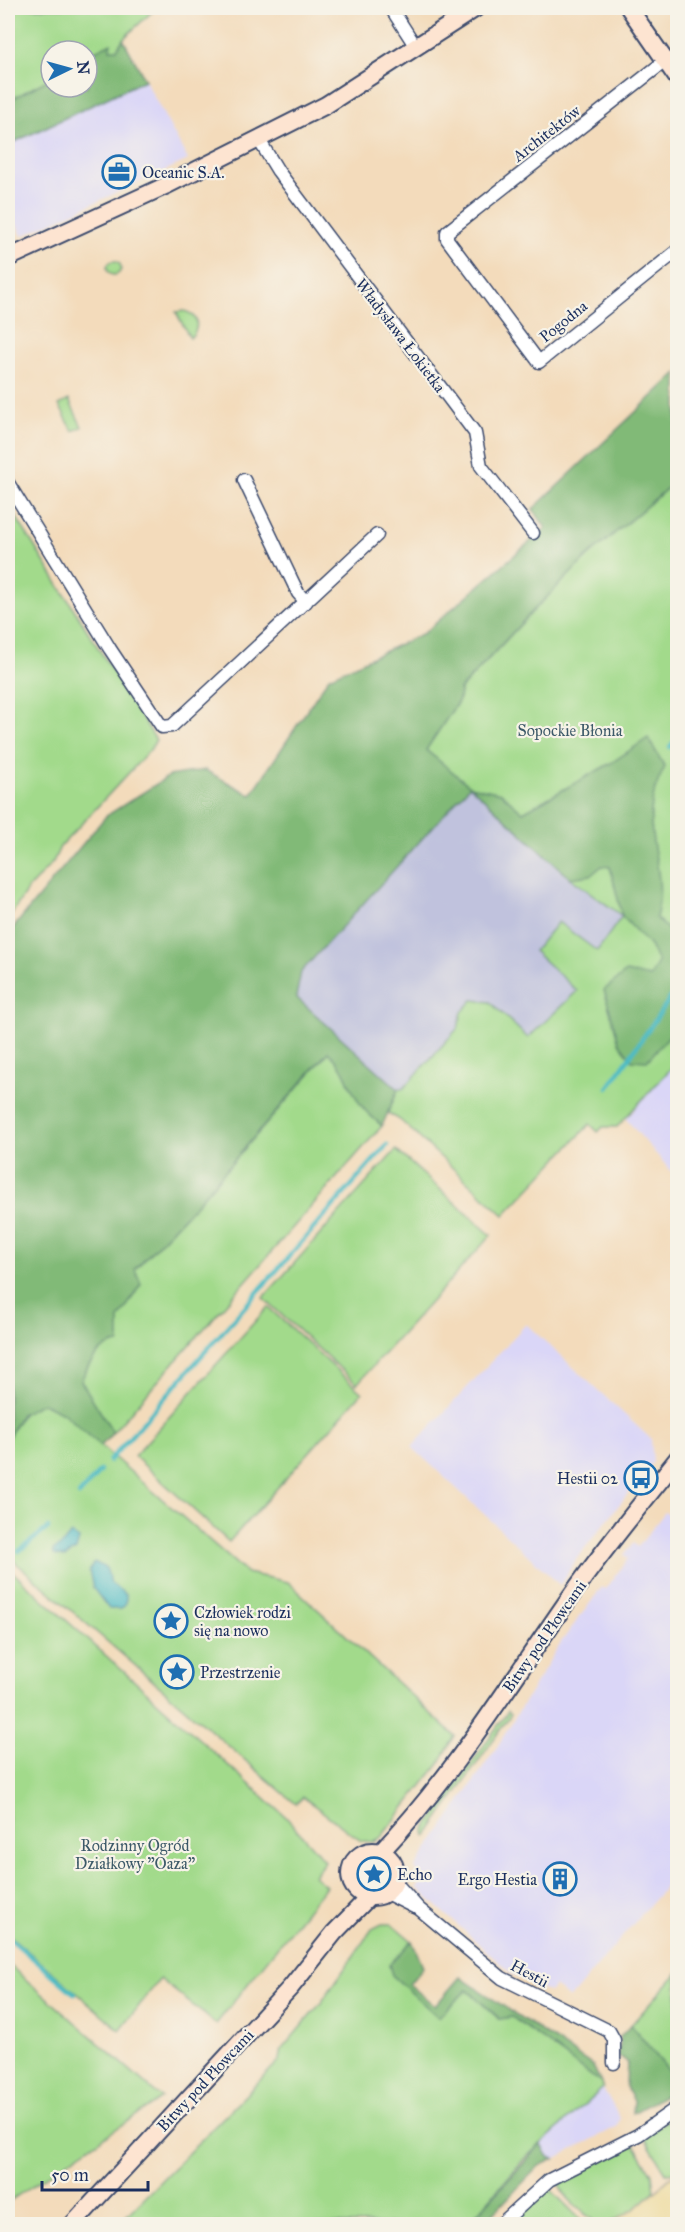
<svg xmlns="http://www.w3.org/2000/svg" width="685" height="2232" font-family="'IM FELL Great Primer',serif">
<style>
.built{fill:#dad6f7}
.industrial{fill:#c0c2dd}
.green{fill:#a2da8b;stroke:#5e8474;stroke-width:1.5;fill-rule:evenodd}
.forest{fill:#81ba77;stroke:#4e746a;stroke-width:1.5}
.sand{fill:#eeda9e;stroke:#84847e;stroke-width:1.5}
.water{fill:#4dbbc4;stroke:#347591;stroke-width:1.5}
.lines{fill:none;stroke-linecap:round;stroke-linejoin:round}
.stream{stroke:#4dbbc4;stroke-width:4.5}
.street-casing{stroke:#3b496c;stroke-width:15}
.secondary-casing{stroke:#3b496c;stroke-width:20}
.street{stroke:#fff;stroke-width:12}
.secondary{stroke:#fde4d1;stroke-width:16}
.labels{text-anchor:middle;stroke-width:4.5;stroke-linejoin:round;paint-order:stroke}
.street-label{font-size:16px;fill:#1b2f5e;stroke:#f7f3e8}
.poi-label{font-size:16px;fill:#1b2f5e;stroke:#f7f3e8;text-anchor:start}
.park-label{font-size:16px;fill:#3d5a69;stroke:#f7f3e8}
</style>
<rect width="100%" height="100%" fill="#f7f3e8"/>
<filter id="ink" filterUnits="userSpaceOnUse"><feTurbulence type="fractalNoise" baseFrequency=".0167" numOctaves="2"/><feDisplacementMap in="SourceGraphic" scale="12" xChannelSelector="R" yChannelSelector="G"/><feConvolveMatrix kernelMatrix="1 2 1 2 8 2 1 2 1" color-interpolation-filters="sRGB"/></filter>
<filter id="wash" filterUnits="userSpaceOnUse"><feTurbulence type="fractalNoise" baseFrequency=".008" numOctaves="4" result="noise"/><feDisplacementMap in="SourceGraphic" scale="24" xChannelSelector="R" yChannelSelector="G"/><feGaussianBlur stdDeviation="1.35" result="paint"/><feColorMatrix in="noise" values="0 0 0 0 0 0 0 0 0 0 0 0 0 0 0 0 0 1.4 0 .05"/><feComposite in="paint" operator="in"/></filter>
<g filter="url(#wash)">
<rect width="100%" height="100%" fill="#f3dbbb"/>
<!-- built -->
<g class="built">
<polygon points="145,80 188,160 22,236 8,206 8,145"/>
<polygon points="677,1062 677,1178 626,1119"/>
<polygon points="526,1324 651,1439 653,1462 577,1558 560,1585 412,1447"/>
<polygon points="665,1512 678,1522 677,1873 569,1999 555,1986 549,1992 512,1974 417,1888 422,1882 415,1868 495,1750 561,1642 602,1587 605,1589 628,1559 624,1555 633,1543 638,1547"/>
<polygon points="603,2088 620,2118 618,2126 554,2159 549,2157 541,2144"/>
</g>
<!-- industrial -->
<polygon class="industrial" points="470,786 570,878 622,916 597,951 556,927 534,952 577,990 528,1039 490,1002 463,1013 458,1028 403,1089 398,1089 296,997 301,972"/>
<!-- green -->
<g class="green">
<path d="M8,8H156L123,39L145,80L8,145ZM51,51H87V87H51Z"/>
<circle cx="114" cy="268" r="7"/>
<path d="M185,311C199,316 200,328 190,338L176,312Z"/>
<polygon points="69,400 82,427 73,431 59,405"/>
<polygon points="677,480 677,1062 617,1127 603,1127 598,1132 590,1124 504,1215 400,1120 388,1113 398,1089 403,1089 458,1028 462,1012 473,1000 490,1002 528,1038 577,991 534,951 558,922 597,951 622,916 570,878 470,786 425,751 459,700 460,690 532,612 587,557"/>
<polygon points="8,504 156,740 150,750 60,847 53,862 27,890 8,920"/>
<polygon points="329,1052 343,1066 349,1084 363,1108 382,1126 101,1446 247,1573 288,1582 455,1736 439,1764 382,1836 374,1842 361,1841 303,1797 296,1804 8,1556 8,1438 59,1350 198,1202"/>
<polygon points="396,1150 491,1235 357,1384 263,1298"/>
<polygon points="268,1307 362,1393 229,1542 134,1456"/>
<polygon points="8,1568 285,1816 325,1861 314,1876 326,1886 216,2024 160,1979 120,2030 8,1934"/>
<polygon points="508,1711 511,1714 426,1837 425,1830"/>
<circle cx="374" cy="1874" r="10"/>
<polygon points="382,1924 392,1924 412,1941 390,1965 438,2017 467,1990 499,2019 512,2017 601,2083 603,2088 524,2159 468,2224 118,2224 280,2060 282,2049 321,2003 372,1929"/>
<polygon points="8,1964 162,2098 8,2202"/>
<polygon points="677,1973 677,2081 631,2025"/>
<polygon points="677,2114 677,2172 666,2173 643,2135"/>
<path d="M632,2141L652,2174L654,2191C639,2207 619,2224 597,2224C585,2213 561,2197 558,2180Z"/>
<polygon points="547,2186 585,2224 507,2224"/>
</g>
<!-- forest -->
<g class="forest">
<polygon points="123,39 145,80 8,145 8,101 51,78 51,87 87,87 87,55 111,43 110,49 117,49"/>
<path d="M677,373V480L587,557L532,612L460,689L459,700L426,750L470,786L501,793L523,812L611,763L648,738L665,767C631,828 671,861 656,918L677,938V1027L647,1061L632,1060L619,1043L604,990L626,972L650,977L658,962L650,946L622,916L610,867L602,866L591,875L570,878L470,786L301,972L296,997L398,1089L382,1126C376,1120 369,1115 364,1109C348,1090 348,1069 328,1052L198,1202L135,1269L141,1284L119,1319V1343C99,1345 88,1364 81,1381L113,1432L101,1446L63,1413L43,1403L21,1414L8,1438V934L106,816L169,776L205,770L251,795L329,677L424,633L546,528L533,509Z"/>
<polygon points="412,1941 423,1967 409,1984 435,2006 460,1977 593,2066 601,2083 512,2017 500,2019 467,1990 438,2017 392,1975 389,1965"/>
<polygon points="631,2025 677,2081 677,2088 633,2113 634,2101 626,2087 627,2062 618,2056 620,2037"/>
<polygon points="541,2144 549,2157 554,2159 539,2166 483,2224 468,2224"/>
</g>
<!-- sand -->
<polygon class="sand" points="677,2172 677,2224 609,2224 636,2208"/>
<!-- water -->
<g class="water">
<polygon points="71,1534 79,1539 76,1550 65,1557 54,1555 53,1550 61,1546"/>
<polygon points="94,1562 106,1568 111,1583 126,1595 126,1604 121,1609 109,1609 93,1588 89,1570"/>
</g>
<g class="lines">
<!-- stream -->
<g class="stream">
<polyline points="670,747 678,737"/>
<polyline points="608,1088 678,987"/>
<polyline points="109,1461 387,1145"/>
<polyline points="79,1495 100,1471"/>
<polyline points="19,1551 48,1528"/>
<polyline points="8,1937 75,1994"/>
</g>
</g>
</g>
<g filter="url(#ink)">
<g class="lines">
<defs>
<g id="street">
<polyline points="391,8 416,47"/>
<polyline points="665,61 447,232 447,239 539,362 678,250"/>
<polyline points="259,140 278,171 475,433 481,466 533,533"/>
<polyline points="244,480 298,593 306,602"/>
<polyline points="8,483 110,649 162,727 172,726 377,535"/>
<polyline points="395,1882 418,1908 502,1978 609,2031 614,2040 614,2063"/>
<polyline points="386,1893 414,1907"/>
<polyline points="501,2224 549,2180 638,2135 678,2107"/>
</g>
<g id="secondary">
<polyline points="629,8 678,79"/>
<polyline points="8,258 165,186 326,105 476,8"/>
<circle cx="373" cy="1874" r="23"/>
<path d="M380,1853C452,1777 506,1689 566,1603C600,1553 640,1506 678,1458"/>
<polyline points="73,2224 291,1987 334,1933 369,1897"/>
</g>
</defs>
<!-- street casing -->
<use href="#street" class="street-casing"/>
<!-- secondary casing -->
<use href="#secondary" class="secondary-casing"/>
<!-- street -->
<use href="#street" class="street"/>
<!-- secondary -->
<use href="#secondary" class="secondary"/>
</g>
</g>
<!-- icons -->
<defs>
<symbol id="office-ring" viewBox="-11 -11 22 22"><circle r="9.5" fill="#f7f3e8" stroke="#1f6fb2" stroke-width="1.5"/><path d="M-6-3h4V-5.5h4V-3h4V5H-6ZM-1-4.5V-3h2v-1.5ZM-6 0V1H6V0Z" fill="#1f6fb2"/></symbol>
<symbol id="bus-ring" viewBox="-11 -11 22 22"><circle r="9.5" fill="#f7f3e8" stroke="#1f6fb2" stroke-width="1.5"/><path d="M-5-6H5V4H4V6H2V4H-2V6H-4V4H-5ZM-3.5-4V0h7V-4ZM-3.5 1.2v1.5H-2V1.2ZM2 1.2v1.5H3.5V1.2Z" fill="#1f6fb2"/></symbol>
<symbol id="sight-ring" viewBox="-11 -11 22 22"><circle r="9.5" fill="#f7f3e8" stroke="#1f6fb2" stroke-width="1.5"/><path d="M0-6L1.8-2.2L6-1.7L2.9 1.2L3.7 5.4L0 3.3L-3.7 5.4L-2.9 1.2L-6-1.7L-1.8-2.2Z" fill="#1f6fb2"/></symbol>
<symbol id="building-ring" viewBox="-11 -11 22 22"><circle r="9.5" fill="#f7f3e8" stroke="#1f6fb2" stroke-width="1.5"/><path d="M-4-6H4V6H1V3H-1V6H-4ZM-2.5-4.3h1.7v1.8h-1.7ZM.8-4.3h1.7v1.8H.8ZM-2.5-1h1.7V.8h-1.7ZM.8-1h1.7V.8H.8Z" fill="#1f6fb2"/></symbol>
</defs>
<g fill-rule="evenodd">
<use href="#office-ring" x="100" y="153" width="38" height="38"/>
<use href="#bus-ring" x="622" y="1459" width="38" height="38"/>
<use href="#sight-ring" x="152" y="1602" width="38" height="38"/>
<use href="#sight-ring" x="158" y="1653" width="38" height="38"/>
<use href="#sight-ring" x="355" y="1855" width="38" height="38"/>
<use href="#building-ring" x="541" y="1860" width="38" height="38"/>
</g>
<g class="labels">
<!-- street labels -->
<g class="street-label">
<text transform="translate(546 133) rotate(-38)" y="6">Architektów</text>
<text transform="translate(563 321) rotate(-39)" y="6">Pogodna</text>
<text transform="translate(401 335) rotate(53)" y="6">Władysława Łokietka</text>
<text transform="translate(544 1636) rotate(-55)" y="6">Bitwy pod Płowcami</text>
<text transform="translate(530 1973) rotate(28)" y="6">Hestii</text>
<text transform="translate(205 2080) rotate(-47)" y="6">Bitwy pod Płowcami</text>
</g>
<!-- poi labels -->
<g class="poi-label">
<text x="142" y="178">Oceanic S.A.</text>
<text x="618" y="1484" text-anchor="end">Hestii 02</text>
<text x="194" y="1618">Człowiek rodzi<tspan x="194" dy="18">się na nowo</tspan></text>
<text x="200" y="1678">Przestrzenie</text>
<text x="397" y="1880">Echo</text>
<text x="537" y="1885" text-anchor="end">Ergo Hestia</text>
</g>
<!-- park labels -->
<g class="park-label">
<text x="570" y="736">Sopockie Błonia</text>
<text x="135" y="1851">Rodzinny Ogród<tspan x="135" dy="18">Działkowy "Oaza"</tspan></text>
</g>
</g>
<!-- margin -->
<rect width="685" height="2232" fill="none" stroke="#f7f3e8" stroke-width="30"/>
<!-- north arrow -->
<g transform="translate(69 69) rotate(85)"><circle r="28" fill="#f7f3e8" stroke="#9fa5b1" stroke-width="1.5"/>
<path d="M0-4.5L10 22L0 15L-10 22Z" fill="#1f6fb2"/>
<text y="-9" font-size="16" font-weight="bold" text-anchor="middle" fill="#1b2f5e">N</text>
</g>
<!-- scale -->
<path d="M42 2181v9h106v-9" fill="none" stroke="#1b2f5e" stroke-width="3"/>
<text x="51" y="2181" font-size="18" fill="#1b2f5e" stroke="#f7f3e8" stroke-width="4.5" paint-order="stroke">50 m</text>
</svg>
